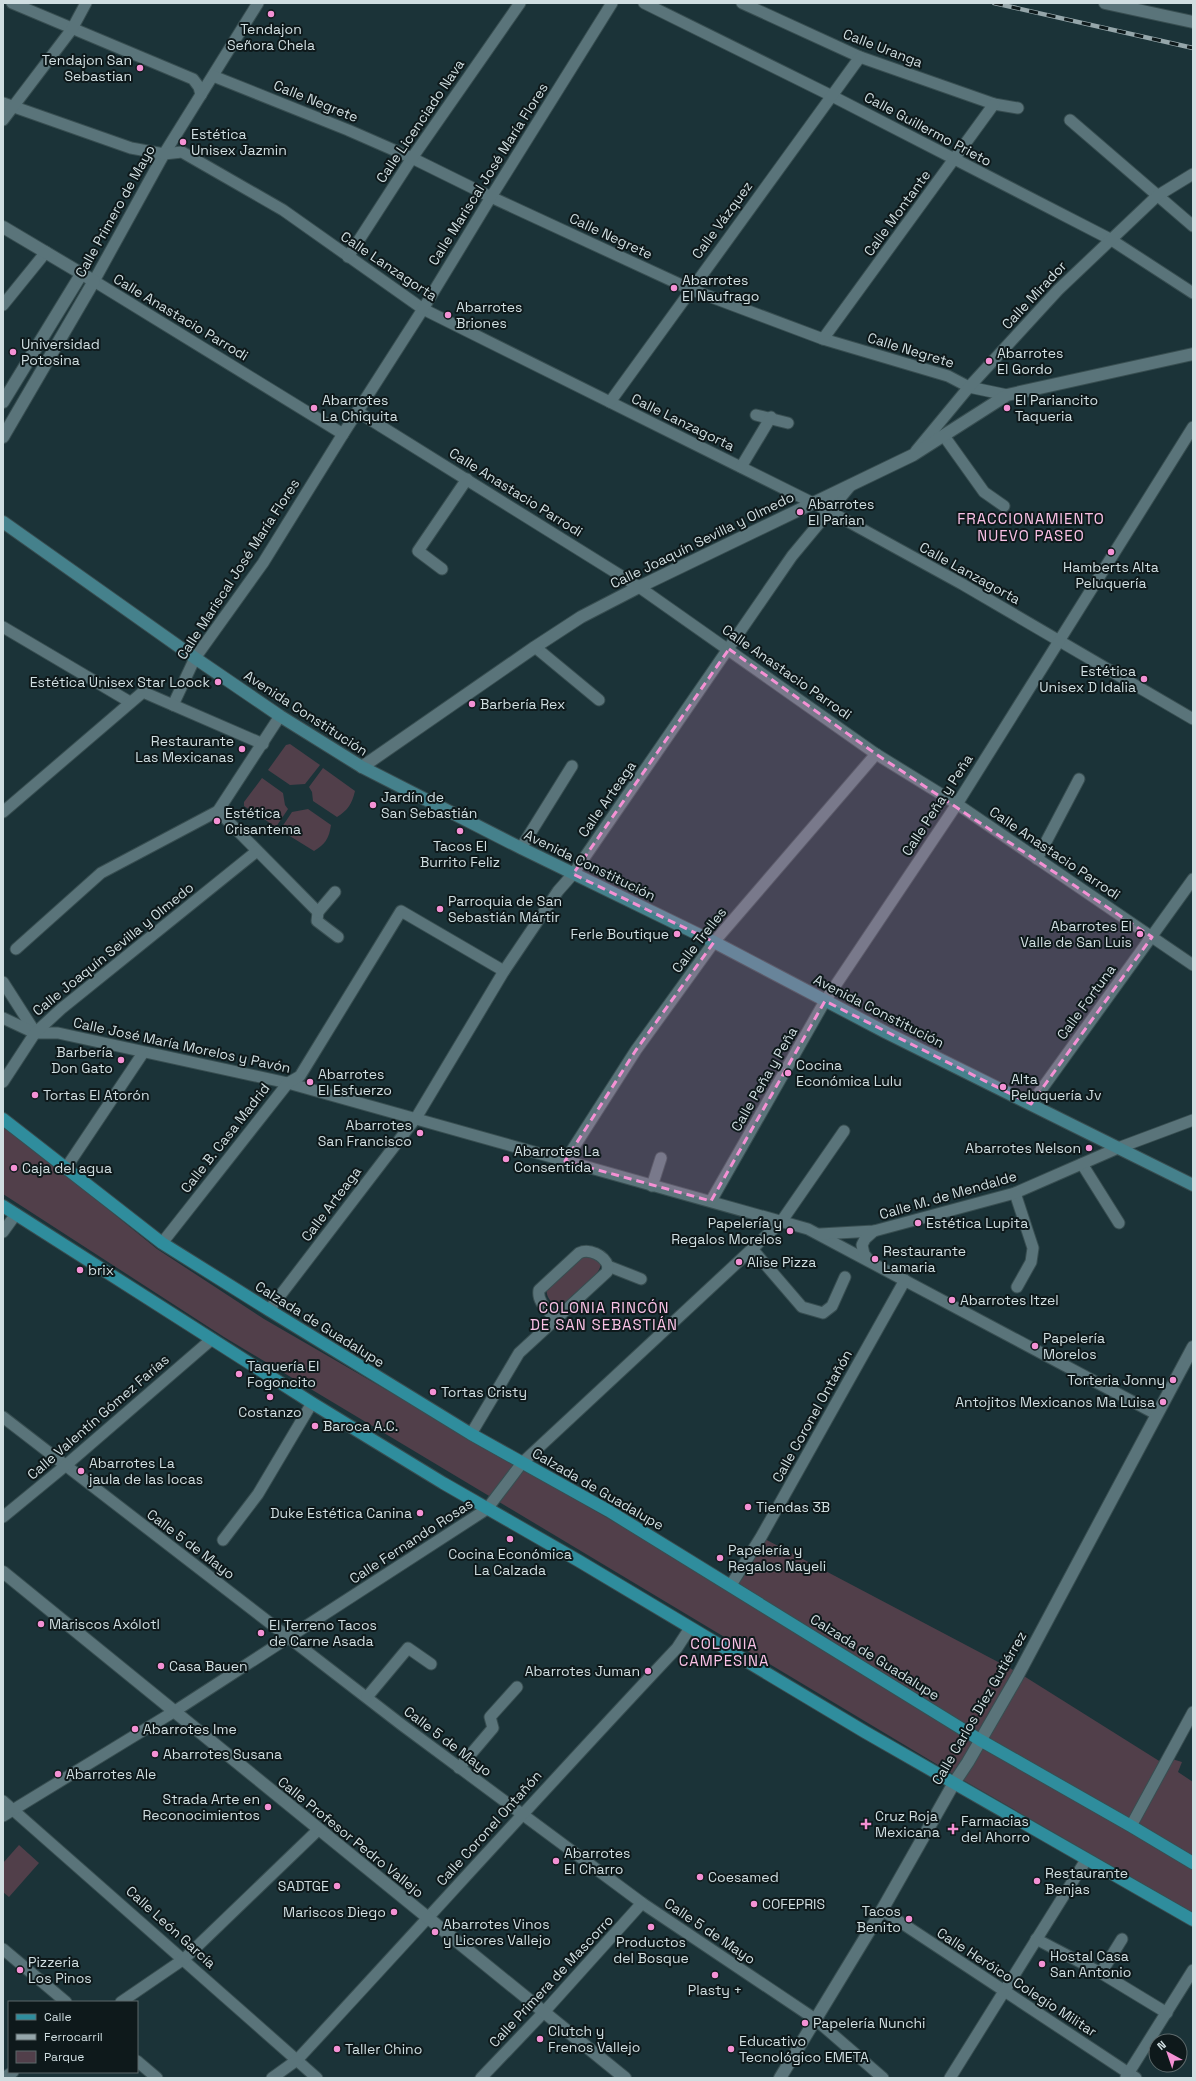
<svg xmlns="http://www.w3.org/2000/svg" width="1196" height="2081" font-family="'Space Grotesk',sans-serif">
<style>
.green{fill:#513f4a}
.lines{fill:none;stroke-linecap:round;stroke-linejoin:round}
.minor-casing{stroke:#384e51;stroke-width:13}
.tertiary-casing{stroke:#384e51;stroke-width:14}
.secondary-casing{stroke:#384e51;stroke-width:14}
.primary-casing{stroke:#384e51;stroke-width:14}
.minor{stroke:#5a747a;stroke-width:11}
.tertiary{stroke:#5a747a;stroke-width:12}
.secondary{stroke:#45818c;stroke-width:12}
.primary{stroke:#2f8d9d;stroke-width:12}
.rail-casing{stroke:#95a6aa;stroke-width:4.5}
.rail{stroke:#0e191b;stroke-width:3;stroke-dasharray:9;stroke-linecap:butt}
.marked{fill:#f491d4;fill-opacity:0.2;stroke:#f491d4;stroke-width:3;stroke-dasharray:8 5;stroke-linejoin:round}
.poi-dot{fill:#f491d4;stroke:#0e191b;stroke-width:1.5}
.labels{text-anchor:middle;stroke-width:4;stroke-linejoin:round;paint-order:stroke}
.poi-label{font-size:14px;fill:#d0dee1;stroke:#0e191b;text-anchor:start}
.street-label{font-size:14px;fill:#d0dee1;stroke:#0e191b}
.neighbourhood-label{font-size:15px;letter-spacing:1px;fill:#fac1e6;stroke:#0e191b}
</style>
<rect width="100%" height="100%" fill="#1b3338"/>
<!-- green -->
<g class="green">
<polygon points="290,744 320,765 305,784 290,785 268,770 286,745"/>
<path d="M323,768L355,791C352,804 348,810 337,817L313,801L312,792L309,787Z"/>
<polygon points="262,778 283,793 285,805 288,809 276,827 244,806 244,802"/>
<path d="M308,809L331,825C329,839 325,844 314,851L280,830L292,812Z"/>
<polygon points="3,1124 157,1249 264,1319 718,1582 731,1585 761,1537 1019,1673 1164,1764 1131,1826 1193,1867 1193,1913 963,1780 224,1337 3,1194"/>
<path d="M586,1254L601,1263C601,1276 570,1301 558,1306C550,1303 545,1295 547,1287Z"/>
<polygon points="1172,1759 1182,1762 1178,1772 1193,1782 1193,1857 1135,1825"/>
<polygon points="19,1845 39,1863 9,1897 3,1892 3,1863"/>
</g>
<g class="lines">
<defs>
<g id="minor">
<polyline points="12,3 193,79 199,87 201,95"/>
<polyline points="258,3 164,154 94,281 343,434"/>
<polyline points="644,3 832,96 1110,239 1193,293"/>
<polyline points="742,3 860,57 994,104 1018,108"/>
<polyline points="213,76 348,130 412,158 491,197 690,289 823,339 948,376 969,387 1007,395"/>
<polyline points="3,103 131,148 164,154 182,152 283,210 423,309 829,511 962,584 1193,719"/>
<polyline points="3,120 72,29 86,3"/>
<polyline points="1070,120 1193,226"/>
<polyline points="348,257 412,158 520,3"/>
<polyline points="3,305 46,252"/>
<polyline points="823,339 994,104"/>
<polyline points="610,402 860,57"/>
<polyline points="358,412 639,587 876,754 957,804 1193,965"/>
<polyline points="756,415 788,423"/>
<polyline points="944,436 984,492 1004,506"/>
<polyline points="916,451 969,387 1058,290 1157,196 1193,174"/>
<polyline points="741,467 771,417"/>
<polyline points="442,569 418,551 467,479"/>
<polyline points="3,627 130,702"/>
<polyline points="535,647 599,700"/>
<polyline points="173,705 195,658 263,563 343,434 423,309 491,197 612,3"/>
<polyline points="218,811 318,912"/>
<polyline points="3,812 143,692 263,744"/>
<polyline points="521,848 572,766"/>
<polyline points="1037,859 1079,779"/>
<polyline points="318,912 317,921 338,937"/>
<polyline points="318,912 335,892"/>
<polyline points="16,949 101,873 218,811 280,716"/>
<polyline points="3,982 35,1032"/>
<polyline points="3,1018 35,1033 58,1033 288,1083 808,1229 1156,1414"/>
<polyline points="3,1082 35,1033 61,1009 257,851"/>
<polyline points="1031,1104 1193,879"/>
<polyline points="565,1161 636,1050 714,942 876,754"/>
<polyline points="1082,1164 1119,1223"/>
<polyline points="66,1168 143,1053"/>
<polyline points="652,1186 661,1158"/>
<polyline points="1015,1193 1033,1248 1031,1262 1017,1287"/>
<polyline points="711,1201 825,1001 957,804 1193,427"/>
<polyline points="3,1232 16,1214"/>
<polyline points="820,1234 874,1231 1015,1193 1118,1148 1193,1120"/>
<polyline points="162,1243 288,1083 300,1076 401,911 504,971"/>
<polyline points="753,1250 802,1307 823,1313 832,1306 845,1277"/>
<polyline points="870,1261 864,1254 862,1245 865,1239 874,1231"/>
<polyline points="269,1310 416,1118 504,971 558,891 573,874 792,556 851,485"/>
<path d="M555,1318C547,1309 537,1302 539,1290L579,1253C589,1248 604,1255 608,1266L641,1279"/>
<polyline points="3,1417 402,1725 642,1903 815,2019 883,2078"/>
<polyline points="471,1434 519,1353 607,1272 608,1266"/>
<polyline points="3,1517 65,1466 212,1339"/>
<polyline points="223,1540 258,1494 312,1403"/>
<polyline points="731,1585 761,1537 905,1280"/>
<polyline points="367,1697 408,1648 431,1664"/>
<polyline points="459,1768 493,1728 490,1717 517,1687"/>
<polyline points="3,1801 317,2078"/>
<polyline points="3,1816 175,1711 487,1509 522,1463 781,1222 844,1131"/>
<polyline points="1131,1826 1193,1712"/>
<polyline points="882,1910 1136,2078"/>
<polyline points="1036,1939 1101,1973 1167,2013"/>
<polyline points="3,1949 66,2002"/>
<polyline points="1101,1973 1122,1939"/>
<polyline points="121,2002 184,1959 318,1830"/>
<polyline points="137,2061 157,2078"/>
<polyline points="1126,2077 1193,1970"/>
<polyline points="3,2078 13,2072"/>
<path d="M272,2078L297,2060C424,1923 549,1784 677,1648L690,1628"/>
<polyline points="481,2078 544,2012 642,1903"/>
<polyline points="950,2078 1086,1860"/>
</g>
<g id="tertiary">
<polyline points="1105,3 1193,22"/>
<polyline points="3,227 94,281 3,437"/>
<polyline points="3,402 82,273"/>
<polyline points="362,767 535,647 581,617 639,587 913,455 1007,395 1193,354"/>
<polyline points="3,1572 625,2078"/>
<polyline points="780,2078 882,1910 954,1783 968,1762 1017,1677 1193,1347"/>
</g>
<polyline id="secondary" points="3,522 195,658 280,716 362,767 521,848 714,942 887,1033 1193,1185"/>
<g id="primary">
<polyline points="3,1119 162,1243 269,1310 471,1434 609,1511 980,1740 1131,1826 1193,1863"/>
<polyline points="3,1206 312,1403 443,1483 579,1561 865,1732 1193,1920"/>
</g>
</defs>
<!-- minor casing -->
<use href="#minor" class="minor-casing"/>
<!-- tertiary casing -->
<use href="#tertiary" class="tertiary-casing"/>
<!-- secondary casing -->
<use href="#secondary" class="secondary-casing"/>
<!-- primary casing -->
<use href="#primary" class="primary-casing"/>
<!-- minor -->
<use href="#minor" class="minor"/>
<!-- tertiary -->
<use href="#tertiary" class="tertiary"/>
<!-- secondary -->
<use href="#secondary" class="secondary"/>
<!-- primary -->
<use href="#primary" class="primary"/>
<defs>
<polyline id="rail" points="994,3 1193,48"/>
</defs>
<!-- rail casing -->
<use href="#rail" class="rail-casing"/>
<!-- rail -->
<use href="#rail" class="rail"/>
</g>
<!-- marked area -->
<path class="marked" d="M729,649L876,754L1152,937L1031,1104L825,1001L711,1201L565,1161L636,1050L714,942L573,874Z"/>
<!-- markers -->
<g class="poi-dot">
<circle cx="271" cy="14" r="4"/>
<circle cx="140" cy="68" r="4"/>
<circle cx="183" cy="142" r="4"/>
<circle cx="674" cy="288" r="4"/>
<circle cx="448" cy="315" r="4"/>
<circle cx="13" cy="352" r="4"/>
<circle cx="989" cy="361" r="4"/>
<circle cx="314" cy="408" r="4"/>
<circle cx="1007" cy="408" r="4"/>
<circle cx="800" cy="512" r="4"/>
<circle cx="1111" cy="552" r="4"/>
<circle cx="1144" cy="679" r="4"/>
<circle cx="218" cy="682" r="4"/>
<circle cx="472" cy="704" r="4"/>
<circle cx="242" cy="749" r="4"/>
<circle cx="373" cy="805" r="4"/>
<circle cx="217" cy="821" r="4"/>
<circle cx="460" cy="831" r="4"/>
<circle cx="440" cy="909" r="4"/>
<circle cx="677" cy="934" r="4"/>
<circle cx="1140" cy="934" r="4"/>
<circle cx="121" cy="1060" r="4"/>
<circle cx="788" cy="1073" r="4"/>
<circle cx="310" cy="1082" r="4"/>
<circle cx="1003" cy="1087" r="4"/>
<circle cx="35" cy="1095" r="4"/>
<circle cx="420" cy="1133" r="4"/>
<circle cx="1089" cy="1148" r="4"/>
<circle cx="506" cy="1159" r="4"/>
<circle cx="14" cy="1168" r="4"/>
<circle cx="918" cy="1223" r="4"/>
<circle cx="790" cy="1231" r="4"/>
<circle cx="875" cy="1259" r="4"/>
<circle cx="739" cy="1262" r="4"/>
<circle cx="80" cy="1270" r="4"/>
<circle cx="952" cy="1300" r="4"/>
<circle cx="1035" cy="1346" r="4"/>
<circle cx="239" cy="1374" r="4"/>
<circle cx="1173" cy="1380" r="4"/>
<circle cx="433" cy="1392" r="4"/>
<circle cx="270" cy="1397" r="4"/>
<circle cx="1163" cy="1402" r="4"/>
<circle cx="315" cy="1426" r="4"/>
<circle cx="81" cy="1471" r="4"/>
<circle cx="748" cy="1507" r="4"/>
<circle cx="420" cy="1513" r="4"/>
<circle cx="510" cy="1539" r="4"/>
<circle cx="720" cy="1558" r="4"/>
<circle cx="41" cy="1624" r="4"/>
<circle cx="261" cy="1633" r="4"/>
<circle cx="161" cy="1666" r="4"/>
<circle cx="648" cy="1671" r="4"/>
<circle cx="135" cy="1729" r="4"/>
<circle cx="155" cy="1754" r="4"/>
<circle cx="58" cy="1774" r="4"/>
<circle cx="268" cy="1807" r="4"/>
<path d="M864 1818h4v4h4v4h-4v4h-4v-4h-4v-4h4z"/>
<path d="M951 1823h4v4h4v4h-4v4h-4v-4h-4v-4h4z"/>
<circle cx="556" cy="1861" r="4"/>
<circle cx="700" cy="1877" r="4"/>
<circle cx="1037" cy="1881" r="4"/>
<circle cx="337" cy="1886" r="4"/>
<circle cx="754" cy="1904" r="4"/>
<circle cx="394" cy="1912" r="4"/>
<circle cx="909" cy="1919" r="4"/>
<circle cx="651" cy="1927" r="4"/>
<circle cx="435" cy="1932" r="4"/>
<circle cx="1042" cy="1964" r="4"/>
<circle cx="20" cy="1970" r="4"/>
<circle cx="715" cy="1975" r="4"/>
<circle cx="805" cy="2023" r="4"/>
<circle cx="540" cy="2039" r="4"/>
<circle cx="337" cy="2049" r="4"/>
<circle cx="731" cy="2049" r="4"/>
</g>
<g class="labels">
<!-- poi labels -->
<g class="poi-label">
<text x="271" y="34" text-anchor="middle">Tendajon<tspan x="271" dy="16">Señora Chela</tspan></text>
<text x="132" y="65" text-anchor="end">Tendajon San<tspan x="132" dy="16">Sebastian</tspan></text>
<text x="191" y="139">Estética<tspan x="191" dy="16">Unisex Jazmin</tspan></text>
<text x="682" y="285">Abarrotes<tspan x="682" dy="16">El Naufrago</tspan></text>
<text x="456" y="312">Abarrotes<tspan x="456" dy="16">Briones</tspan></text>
<text x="21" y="349">Universidad<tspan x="21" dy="16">Potosina</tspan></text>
<text x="997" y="358">Abarrotes<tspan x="997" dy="16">El Gordo</tspan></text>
<text x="322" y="405">Abarrotes<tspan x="322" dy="16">La Chiquita</tspan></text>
<text x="1015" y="405">El Pariancito<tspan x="1015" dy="16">Taqueria</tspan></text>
<text x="808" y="509">Abarrotes<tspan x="808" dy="16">El Parian</tspan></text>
<text x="1111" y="572" text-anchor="middle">Hamberts Alta<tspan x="1111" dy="16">Peluquería</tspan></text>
<text x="1136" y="676" text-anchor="end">Estética<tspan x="1136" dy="16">Unisex D Idalia</tspan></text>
<text x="210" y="687" text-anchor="end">Estética Unisex Star Loock</text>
<text x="480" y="709">Barbería Rex</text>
<text x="234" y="746" text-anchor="end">Restaurante<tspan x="234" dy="16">Las Mexicanas</tspan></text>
<text x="381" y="802">Jardín de<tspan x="381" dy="16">San Sebastián</tspan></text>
<text x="225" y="818">Estética<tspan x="225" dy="16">Crisantema</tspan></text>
<text x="460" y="851" text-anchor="middle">Tacos El<tspan x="460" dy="16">Burrito Feliz</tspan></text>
<text x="448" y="906">Parroquia de San<tspan x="448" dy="16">Sebastián Mártir</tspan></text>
<text x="1132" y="931" text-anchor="end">Abarrotes El<tspan x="1132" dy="16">Valle de San Luis</tspan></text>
<text x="669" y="939" text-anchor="end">Ferle Boutique</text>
<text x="113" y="1057" text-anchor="end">Barbería<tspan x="113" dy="16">Don Gato</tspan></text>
<text x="796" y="1070">Cocina<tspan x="796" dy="16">Económica Lulu</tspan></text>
<text x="318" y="1079">Abarrotes<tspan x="318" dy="16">El Esfuerzo</tspan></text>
<text x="1011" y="1084">Alta<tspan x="1011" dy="16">Peluquería Jv</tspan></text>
<text x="43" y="1100">Tortas El Atorón</text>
<text x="412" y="1130" text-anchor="end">Abarrotes<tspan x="412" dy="16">San Francisco</tspan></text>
<text x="1081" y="1153" text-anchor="end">Abarrotes Nelson</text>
<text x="514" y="1156">Abarrotes La<tspan x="514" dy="16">Consentida</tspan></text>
<text x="22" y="1173">Caja del agua</text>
<text x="782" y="1228" text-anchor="end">Papelería y<tspan x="782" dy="16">Regalos Morelos</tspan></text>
<text x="926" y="1228">Estética Lupita</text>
<text x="883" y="1256">Restaurante<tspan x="883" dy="16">Lamaria</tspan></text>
<text x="747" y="1267">Alise Pizza</text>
<text x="88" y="1275">brix</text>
<text x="960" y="1305">Abarrotes Itzel</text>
<text x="1043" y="1343">Papelería<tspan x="1043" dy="16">Morelos</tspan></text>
<text x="247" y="1371">Taquería El<tspan x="247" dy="16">Fogoncito</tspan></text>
<text x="1165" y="1385" text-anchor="end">Torteria Jonny</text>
<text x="441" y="1397">Tortas Cristy</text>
<text x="1155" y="1407" text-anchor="end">Antojitos Mexicanos Ma Luisa</text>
<text x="270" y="1417" text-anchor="middle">Costanzo</text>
<text x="323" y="1431">Baroca A.C.</text>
<text x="89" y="1468">Abarrotes La<tspan x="89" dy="16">jaula de las locas</tspan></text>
<text x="756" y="1512">Tiendas 3B</text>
<text x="412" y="1518" text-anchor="end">Duke Estética Canina</text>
<text x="728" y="1555">Papelería y<tspan x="728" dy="16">Regalos Nayeli</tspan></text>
<text x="510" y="1559" text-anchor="middle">Cocina Económica<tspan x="510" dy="16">La Calzada</tspan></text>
<text x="49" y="1629">Mariscos Axólotl</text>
<text x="269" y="1630">El Terreno Tacos<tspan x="269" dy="16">de Carne Asada</tspan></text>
<text x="169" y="1671">Casa Bauen</text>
<text x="640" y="1676" text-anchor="end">Abarrotes Juman</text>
<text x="143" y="1734">Abarrotes Ime</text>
<text x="163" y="1759">Abarrotes Susana</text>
<text x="66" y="1779">Abarrotes Ale</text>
<text x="260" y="1804" text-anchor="end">Strada Arte en<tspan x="260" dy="16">Reconocimientos</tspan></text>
<text x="875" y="1821">Cruz Roja<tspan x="875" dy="16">Mexicana</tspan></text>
<text x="961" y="1826">Farmacias<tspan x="961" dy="16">del Ahorro</tspan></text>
<text x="564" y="1858">Abarrotes<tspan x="564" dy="16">El Charro</tspan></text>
<text x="1045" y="1878">Restaurante<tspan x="1045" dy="16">Benjas</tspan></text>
<text x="708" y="1882">Coesamed</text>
<text x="329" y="1891" text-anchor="end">SADTGE</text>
<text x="762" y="1909">COFEPRIS</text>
<text x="901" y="1916" text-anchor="end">Tacos<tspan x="901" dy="16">Benito</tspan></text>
<text x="386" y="1917" text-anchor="end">Mariscos Diego</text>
<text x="443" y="1929">Abarrotes Vinos<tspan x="443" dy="16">y Licores Vallejo</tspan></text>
<text x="651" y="1947" text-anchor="middle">Productos<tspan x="651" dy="16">del Bosque</tspan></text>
<text x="1050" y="1961">Hostal Casa<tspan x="1050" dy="16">San Antonio</tspan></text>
<text x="28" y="1967">Pizzeria<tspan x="28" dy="16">Los Pinos</tspan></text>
<text x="715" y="1995" text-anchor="middle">Plasty +</text>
<text x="813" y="2028">Papelería Nunchi</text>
<text x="548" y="2036">Clutch y<tspan x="548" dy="16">Frenos Vallejo</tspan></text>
<text x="739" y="2046">Educativo<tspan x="739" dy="16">Tecnológico EMETA</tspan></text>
<text x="345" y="2054">Taller Chino</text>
</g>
<!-- street labels -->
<g class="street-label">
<text transform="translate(883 48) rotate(21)" y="5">Calle Uranga</text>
<text transform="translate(316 101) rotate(22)" y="5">Calle Negrete</text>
<text transform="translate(420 121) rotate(-56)" y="5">Calle Licenciado Nava</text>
<text transform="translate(928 129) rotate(28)" y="5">Calle Guillermo Prieto</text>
<text transform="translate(488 174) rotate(-58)" y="5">Calle Mariscal José María Flores</text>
<text transform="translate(115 211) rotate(-61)" y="5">Calle Primero de Mayo</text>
<text transform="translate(897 213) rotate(-54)" y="5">Calle Montante</text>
<text transform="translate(722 220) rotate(-54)" y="5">Calle Vázquez</text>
<text transform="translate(611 236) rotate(25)" y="5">Calle Negrete</text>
<text transform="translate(389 266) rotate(34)" y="5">Calle Lanzagorta</text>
<text transform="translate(1034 295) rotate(-47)" y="5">Calle Mirador</text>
<text transform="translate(181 317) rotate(31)" y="5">Calle Anastacio Parrodi</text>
<text transform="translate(911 350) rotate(17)" y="5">Calle Negrete</text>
<text transform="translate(683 422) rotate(26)" y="5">Calle Lanzagorta</text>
<text transform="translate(516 492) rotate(32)" y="5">Calle Anastacio Parrodi</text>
<text transform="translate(702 540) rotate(-26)" y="5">Calle Joaquín Sevilla y Olmedo</text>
<text transform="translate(238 569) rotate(-57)" y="5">Calle Mariscal José María Flores</text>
<text transform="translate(970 573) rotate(29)" y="5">Calle Lanzagorta</text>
<text transform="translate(787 672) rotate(35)" y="5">Calle Anastacio Parrodi</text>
<text transform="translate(306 713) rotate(33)" y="5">Avenida Constitución</text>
<text transform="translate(607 799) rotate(-55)" y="5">Calle Arteaga</text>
<text transform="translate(937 805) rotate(-57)" y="5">Calle Peña y Peña</text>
<text transform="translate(1055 853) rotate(34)" y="5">Calle Anastacio Parrodi</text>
<text transform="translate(590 865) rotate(26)" y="5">Avenida Constitución</text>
<text transform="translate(699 940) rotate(-52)" y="5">Calle Trelles</text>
<text transform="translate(113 949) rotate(-39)" y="5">Calle Joaquín Sevilla y Olmedo</text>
<text transform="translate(1086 1002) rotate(-54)" y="5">Calle Fortuna</text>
<text transform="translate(879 1011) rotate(27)" y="5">Avenida Constitución</text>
<text transform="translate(182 1045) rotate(12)" y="5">Calle José María Morelos y Pavón</text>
<text transform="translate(764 1079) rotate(-60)" y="5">Calle Peña y Peña</text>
<text transform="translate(225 1138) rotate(-52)" y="5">Calle B. Casa Madrid</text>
<text transform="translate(948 1195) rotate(-16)" y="5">Calle M. de Mendalde</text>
<text transform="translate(331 1204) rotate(-53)" y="5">Calle Arteaga</text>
<text transform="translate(320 1324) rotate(32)" y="5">Calzada de Guadalupe</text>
<text transform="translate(812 1416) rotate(-61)" y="5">Calle Coronel Ontañón</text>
<text transform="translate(98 1417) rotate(-41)" y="5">Calle Valentín Gómez Farías</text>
<text transform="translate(598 1489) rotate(30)" y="5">Calzada de Guadalupe</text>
<text transform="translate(411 1541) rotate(-33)" y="5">Calle Fernando Rosas</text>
<text transform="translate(191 1544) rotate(37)" y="5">Calle 5 de Mayo</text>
<text transform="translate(875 1657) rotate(32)" y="5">Calzada de Guadalupe</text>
<text transform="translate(979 1708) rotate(-60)" y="5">Calle Carlos Díez Gutiérrez</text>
<text transform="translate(448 1741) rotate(37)" y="5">Calle 5 de Mayo</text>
<text transform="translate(489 1828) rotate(-48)" y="5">Calle Coronel Ontañón</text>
<text transform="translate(351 1837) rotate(39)" y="5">Calle Profesor Pedro Vallejo</text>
<text transform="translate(171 1927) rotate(42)" y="5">Calle León García</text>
<text transform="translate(710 1931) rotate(34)" y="5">Calle 5 de Mayo</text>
<text transform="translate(551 1981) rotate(-47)" y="5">Calle Primera de Mascorro</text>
<text transform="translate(1017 1982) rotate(33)" y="5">Calle Heróico Colegio Militar</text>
</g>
<!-- neighbourhood labels -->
<g class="neighbourhood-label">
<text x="1031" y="524">FRACCIONAMIENTO<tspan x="1031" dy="17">NUEVO PASEO</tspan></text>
<text x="604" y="1313">COLONIA RINCÓN<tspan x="604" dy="17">DE SAN SEBASTIÁN</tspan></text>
<text x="724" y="1649">COLONIA<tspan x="724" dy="17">CAMPESINA</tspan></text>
</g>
</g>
<!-- border -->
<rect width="1196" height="2081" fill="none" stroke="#d0dee1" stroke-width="8"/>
<!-- legend -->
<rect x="8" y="2001" width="130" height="72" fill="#0e191b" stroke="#5c686a"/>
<rect x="16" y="2014" width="20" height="6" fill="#2f8d9d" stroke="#5c686a"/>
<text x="44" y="2021" font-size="12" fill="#d0dee1">Calle</text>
<rect x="16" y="2034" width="20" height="6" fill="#95a6aa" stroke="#5c686a"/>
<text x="44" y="2041" font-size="12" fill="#d0dee1">Ferrocarril</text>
<rect x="16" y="2051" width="20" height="12" fill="#513f4a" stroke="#5c686a"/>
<text x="44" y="2061" font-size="12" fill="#d0dee1">Parque</text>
<!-- north arrow -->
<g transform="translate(1168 2053) rotate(320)"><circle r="19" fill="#0e191b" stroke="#5c686a"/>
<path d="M0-3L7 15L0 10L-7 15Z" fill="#f491d4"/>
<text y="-6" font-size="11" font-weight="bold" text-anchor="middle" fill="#d0dee1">N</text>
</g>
</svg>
